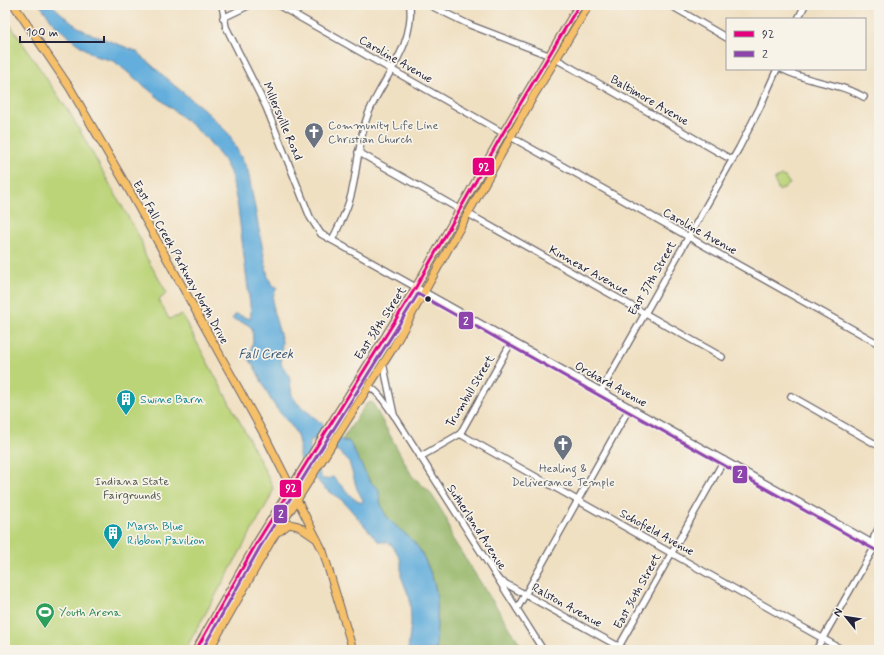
<svg xmlns="http://www.w3.org/2000/svg" width="884" height="655" font-family="Mynerve,sans-serif">
<style>
.green{fill:#bbd478;stroke:#6e7b5a}
.forest{fill:#94b668;stroke:#5b6c52}
.water{fill:#64aedc;stroke:#43688c;fill-rule:evenodd}
.lines{fill:none;stroke-linecap:round;stroke-linejoin:round}
.minor-casing{stroke:#6a646a;stroke-width:8}
.major-casing{stroke:#6a646a;stroke-width:9}
.minor{stroke:#fff;stroke-width:5.5}
.major{stroke:#f6c06b;stroke-width:7}
.bus-1-casing{stroke:#f7f3e8;stroke-width:6}
.bus-2-casing{stroke:#f7f3e8;stroke-width:6}
.bus-1{stroke:#e5007d;stroke-width:3}
.bus-2{stroke:#8e44ad;stroke-width:3}
.bus-dot{fill:#22223b;stroke:#f7f3e8;stroke-width:1.5}
.labels{text-anchor:middle;stroke-width:3.5;stroke-linejoin:round;paint-order:stroke}
.street-label{font-size:12px;fill:#22223b;stroke:#f7f3e8}
.worship-label{font-size:12px;fill:#5b616d;stroke:#f7f3e8;text-anchor:start}
.culture-label{font-size:12px;fill:#0d838f;stroke:#f7f3e8;text-anchor:start}
.park-label{font-size:12px;fill:#50574d;stroke:#f7f3e8}
.leisure-label{font-size:12px;fill:#27864d;stroke:#f7f3e8;text-anchor:start}
.water-label{font-size:13px;font-style:italic;fill:#395373;stroke:#f7f3e8}
.line-badge{stroke:#f7f3e8;stroke-width:1.5}
.badge-label{font-size:11px;text-anchor:middle;font-weight:bold;fill:#fff}
</style>
<rect width="100%" height="100%" fill="#f7f3e8"/>
<filter id="ink" filterUnits="userSpaceOnUse"><feTurbulence type="fractalNoise" baseFrequency=".025" numOctaves="2"/><feDisplacementMap in="SourceGraphic" scale="8" xChannelSelector="R" yChannelSelector="G"/><feConvolveMatrix kernelMatrix="1 2 1 2 8 2 1 2 1" color-interpolation-filters="sRGB"/></filter>
<filter id="wash" filterUnits="userSpaceOnUse"><feTurbulence type="fractalNoise" baseFrequency=".012" numOctaves="4" result="noise"/><feDisplacementMap in="SourceGraphic" scale="16" xChannelSelector="R" yChannelSelector="G"/><feGaussianBlur stdDeviation="0.9" result="paint"/><feColorMatrix in="noise" values="0 0 0 0 0 0 0 0 0 0 0 0 0 0 0 0 0 1.4 0 .05"/><feComposite in="paint" operator="in"/></filter>
<g filter="url(#wash)">
<rect width="100%" height="100%" fill="#f0e0c2"/>
<!-- green -->
<g class="green">
<polygon points="5,17 71,115 141,240 145,255 167,293 159,300 169,319 182,315 248,437 272,485 273,490 269,500 185,650 5,650"/>
<polygon points="781,176 785,177 790,184 779,191 774,180"/>
</g>
<!-- forest -->
<path class="forest" d="M372,402L412,476L430,492L446,518L452,538L524,650H436C436,634 438,617 437,601C437,586 429,566 421,552C406,526 379,526 379,489L370,482L349,441L342,440L366,404Z"/>
<!-- water -->
<path class="water" d="M40,5H52L72,23L86,32L136,51L175,86L206,111L229,134L248,171L268,277L272,285L277,287L273,297V310L282,341L281,364L289,375L292,395L297,403L343,441H349L370,482L379,489C379,526 406,526 421,552C428,566 437,586 437,601C438,617 436,634 436,650H408L411,622L410,599L401,576V561L396,551L390,543L378,541L343,501L323,487L299,457C299,451 300,445 298,439C294,425 282,417 275,406C264,391 260,373 249,359L253,341L252,328L247,324L232,319L236,314L250,319L251,313L238,208L231,174L223,159L207,139L194,127L114,61L95,56L75,42L55,25ZM315,439L338,451L349,462L357,489L363,500L362,503L353,498L333,477L327,479H322C318,467 306,453 311,440Z"/>
</g>
<g filter="url(#ink)">
<g class="lines">
<defs>
<g id="minor">
<polyline points="222,5 226,27 266,107 310,217 321,234 879,547"/>
<polyline points="278,5 503,133"/>
<polyline points="429,5 470,25 548,55"/>
<polyline points="670,5 727,38"/>
<polyline points="223,18 250,5"/>
<polyline points="798,19 805,5"/>
<polyline points="556,59 727,157 733,159"/>
<path d="M782,69C808,83 838,82 864,97"/>
<polyline points="511,137 879,344"/>
<polyline points="358,152 459,209"/>
<polyline points="467,213 722,357"/>
<path d="M332,240C339,226 347,211 351,195C358,168 358,139 369,112C384,76 414,47 410,5"/>
<polyline points="383,363 394,415"/>
<path d="M368,386C380,392 388,408 396,418L543,650"/>
<polyline points="601,391 739,148 760,107 777,69"/>
<polyline points="791,396 879,446"/>
<polyline points="460,434 843,650"/>
<polyline points="420,457 460,434 512,341"/>
<polyline points="873,544 874,537 879,527"/>
<polyline points="499,580 625,650"/>
<polyline points="517,609 630,407"/>
<polyline points="617,650 724,460"/>
<polyline points="816,650 873,550 874,544"/>
</g>
<g id="major">
<polyline points="14,5 70,88 129,190 266,438 323,551 353,650"/>
<polyline points="878,5 879,5"/>
<polyline points="280,531 289,524 298,526 317,539"/>
<polyline points="196,650 256,544 416,287 503,133 579,5"/>
<polyline points="209,650 271,541 393,348 533,97 589,5"/>
</g>
</defs>
<!-- minor casing -->
<use href="#minor" class="minor-casing"/>
<!-- major casing -->
<use href="#major" class="major-casing"/>
<!-- minor -->
<use href="#minor" class="minor"/>
<!-- major -->
<use href="#major" class="major"/>
<defs>
<polyline id="bus-1" points="196,650 256,544 416,287 503,133 579,5"/>
<polyline id="bus-2" points="202,650 260,547 418,294 877,551"/>
</defs>
<!-- bus-1 casing -->
<use href="#bus-1" class="bus-1-casing"/>
<!-- bus-2 casing -->
<use href="#bus-2" class="bus-2-casing"/>
<!-- bus-1 -->
<use href="#bus-1" class="bus-1"/>
<!-- bus-2 -->
<use href="#bus-2" class="bus-2"/>
</g>
</g>
<!-- icons -->
<defs>
<symbol id="church-pin" viewBox="-11 -11 22 30"><path d="M0 17L-7.5 6A9.5 9.5 0 1 1 7.5 6Z" fill="#6b7280" stroke="#f7f3e8"/><path d="M-1.2-6h2.4v3.5h3.3v2.4h-3.3V6h-2.4V-.1h-3.3v-2.4h3.3Z" fill="#fff"/></symbol>
<symbol id="building-pin" viewBox="-11 -11 22 30"><path d="M0 17L-7.5 6A9.5 9.5 0 1 1 7.5 6Z" fill="#0f9aa8" stroke="#f7f3e8"/><path d="M-4-6H4V6H1V3H-1V6H-4ZM-2.5-4.3h1.7v1.8h-1.7ZM.8-4.3h1.7v1.8H.8ZM-2.5-1h1.7V.8h-1.7ZM.8-1h1.7V.8H.8Z" fill="#fff"/></symbol>
<symbol id="stadium-pin" viewBox="-11 -11 22 30"><path d="M0 17L-7.5 6A9.5 9.5 0 1 1 7.5 6Z" fill="#2e9e5b" stroke="#f7f3e8"/><path d="M0-5a6.5 5 0 1 0 0 10a6.5 5 0 1 0 0-10ZM-3.5-1.8h7v3.6h-7Z" fill="#fff"/></symbol>
</defs>
<g fill-rule="evenodd">
<use href="#church-pin" x="303" y="121" width="22" height="30"/>
<use href="#building-pin" x="115" y="388" width="22" height="30"/>
<use href="#church-pin" x="552" y="433" width="22" height="30"/>
<use href="#building-pin" x="102" y="522" width="22" height="30"/>
<use href="#stadium-pin" x="34" y="601" width="22" height="30"/>
</g>
<!-- markers -->
<circle class="bus-dot" cx="428" cy="299" r="3.5"/>
<g class="labels">
<!-- street labels -->
<g class="street-label">
<text transform="translate(396 59) rotate(30)" y="4">Caroline Avenue</text>
<text transform="translate(650 100) rotate(30)" y="4">Baltimore Avenue</text>
<text transform="translate(283 121) rotate(67)" y="4">Millersville Road</text>
<text transform="translate(700 231) rotate(29)" y="4">Caroline Avenue</text>
<text transform="translate(181 262) rotate(61)" y="4">East Fall Creek Parkway North Drive</text>
<text transform="translate(589 270) rotate(29)" y="4">Kinnear Avenue</text>
<text transform="translate(652 278) rotate(-60)" y="4">East 37th Street</text>
<text transform="translate(380 323) rotate(-57)" y="4">East 38th Street</text>
<text transform="translate(611 384) rotate(29)" y="4">Orchard Avenue</text>
<text transform="translate(470 391) rotate(-59)" y="4">Trumbull Street</text>
<text transform="translate(477 527) rotate(57)" y="4">Sutherland Avenue</text>
<text transform="translate(657 532) rotate(29)" y="4">Schofield Avenue</text>
<text transform="translate(637 591) rotate(-61)" y="4">East 36th Street</text>
<text transform="translate(567 605) rotate(29)" y="4">Ralston Avenue</text>
</g>
<!-- worship labels -->
<g class="worship-label">
<text x="328" y="129">Community Life Line<tspan x="328" dy="14">Christian Church</tspan></text>
<text x="563" y="472" text-anchor="middle">Healing &amp;<tspan x="563" dy="14">Deliverance Temple</tspan></text>
</g>
<!-- culture labels -->
<g class="culture-label">
<text x="140" y="403">Swine Barn</text>
<text x="127" y="530">Marsh Blue<tspan x="127" dy="14">Ribbon Pavilion</tspan></text>
</g>
<!-- park labels -->
<g class="park-label">
<text x="132" y="485">Indiana State<tspan x="132" dy="14">Fairgrounds</tspan></text>
</g>
<!-- leisure labels -->
<g class="leisure-label">
<text x="59" y="616">Youth Arena</text>
</g>
<!-- water labels -->
<g class="water-label">
<text x="266" y="358">Fall Creek</text>
</g>
</g>
<g class="line-badge">
<rect x="472" y="157" width="23" height="19" rx="4" fill="#e5007d"/>
<rect x="458" y="311" width="16" height="19" rx="4" fill="#8e44ad"/>
<rect x="732" y="465" width="16" height="19" rx="4" fill="#8e44ad"/>
<rect x="279" y="479" width="23" height="19" rx="4" fill="#e5007d"/>
<rect x="273" y="504" width="15" height="20" rx="4" fill="#8e44ad"/>
</g>
<g class="badge-label">
<text x="484" y="171">92</text>
<text x="466" y="325">2</text>
<text x="740" y="478">2</text>
<text x="291" y="492">92</text>
<text x="281" y="518">2</text>
</g>
<!-- margin -->
<rect width="884" height="655" fill="none" stroke="#f7f3e8" stroke-width="20"/>
<!-- legend -->
<rect x="726" y="18" width="140" height="52" fill="#f7f3e8" stroke="#a29fa3"/>
<rect x="734" y="31" width="20" height="6" fill="#e5007d" stroke="#a29fa3"/>
<text x="762" y="38" font-size="12" fill="#22223b">92</text>
<rect x="734" y="51" width="20" height="6" fill="#8e44ad" stroke="#a29fa3"/>
<text x="762" y="58" font-size="12" fill="#22223b">2</text>
<!-- north arrow -->
<g transform="translate(846 617) rotate(300)" stroke="#f7f3e8" stroke-width="3" paint-order="stroke">
<path d="M0-3L7 15L0 10L-7 15Z" fill="#22223b"/>
<text y="-6" font-size="11" font-weight="bold" text-anchor="middle" fill="#22223b">N</text>
</g>
<!-- scale -->
<path d="M20 36v6h84v-6" fill="none" stroke="#22223b" stroke-width="2"/>
<text x="26" y="36" font-size="12" fill="#22223b" stroke="#f7f3e8" stroke-width="3" paint-order="stroke">100 m</text>
</svg>
